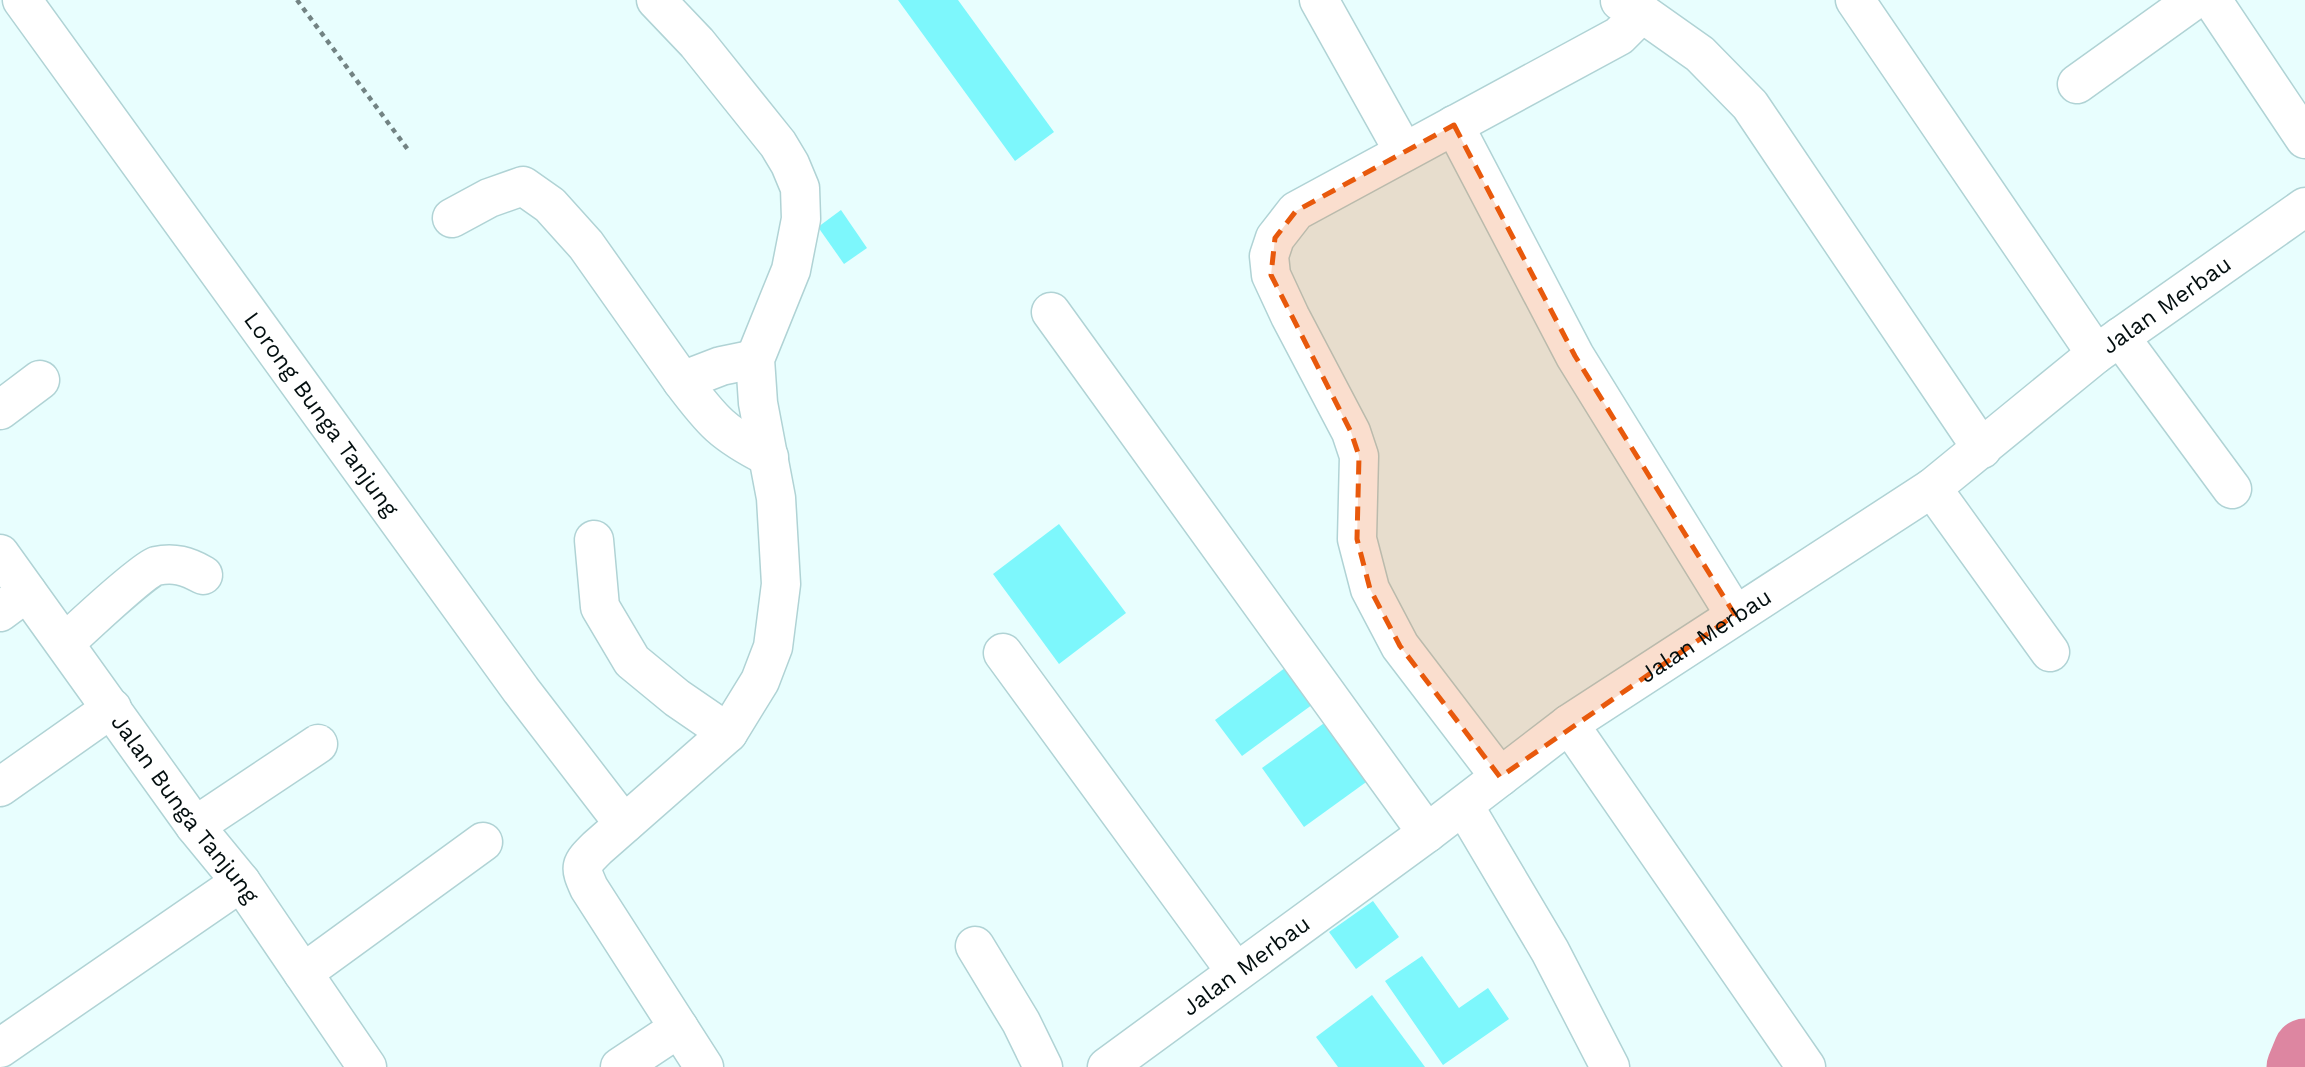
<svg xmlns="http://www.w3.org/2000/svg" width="2305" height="1067" font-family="'Work Sans',sans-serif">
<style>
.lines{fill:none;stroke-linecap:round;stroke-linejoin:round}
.river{stroke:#dd86a1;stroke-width:63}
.building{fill:#7df7fc}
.minor-casing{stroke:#b0d3d5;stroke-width:41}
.path{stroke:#728383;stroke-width:4.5;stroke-dasharray:5 5;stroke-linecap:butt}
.minor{stroke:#fff;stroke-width:38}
.marked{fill:#e8590c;fill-opacity:0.2;stroke:#e8590c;stroke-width:5;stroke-dasharray:14 9;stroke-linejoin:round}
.labels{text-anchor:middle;stroke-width:6;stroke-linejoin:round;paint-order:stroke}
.street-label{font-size:23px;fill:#040f10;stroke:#fff}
</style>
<rect width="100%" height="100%" fill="#e8fefe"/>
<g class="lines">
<!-- river -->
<polyline class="river" points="2298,1067 2305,1050"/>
</g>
<!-- building -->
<g class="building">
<polygon points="898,0 958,0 1054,132 1015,161"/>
<polygon points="841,210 867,248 844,264 818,227"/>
<polygon points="1059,524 1126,613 1059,664 993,574"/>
<polygon points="1289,665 1316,702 1242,756 1215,720"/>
<polygon points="1327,721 1369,780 1304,827 1262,768"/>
<polygon points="1373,901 1399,937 1356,969 1329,932"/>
<polygon points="1422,956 1459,1008 1488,988 1509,1019 1443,1065 1385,981"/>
<polygon points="1372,995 1425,1067 1338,1067 1316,1037"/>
</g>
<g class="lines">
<defs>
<g id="minor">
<path id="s1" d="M22,0L521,690L624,824"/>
<path d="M656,0L697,43L778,144L790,164L800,188L801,219L791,270L755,359L758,403L776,498L781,584L773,647L760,681L728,733L597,848C580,865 579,866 589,888L704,1067"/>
<polyline points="1319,0 1404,152"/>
<polyline points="1855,0 2096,354"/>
<polyline points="2212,0 2305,139"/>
<polyline points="1620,1 1642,13 1700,54 1750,105 1982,449"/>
<polyline points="2077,84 2194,0"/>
<polyline points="1454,125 1575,356 1735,615"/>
<polyline points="452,218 489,198 523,186 550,205 586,245 682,381 721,366 755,359"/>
<polyline points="1051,312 1427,833"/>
<polyline points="2120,337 2232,489"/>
<path d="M682,381C712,421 723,434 769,457"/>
<polyline points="0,410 40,380"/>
<polyline points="1932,488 2050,652"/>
<polyline points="594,540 600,607 632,661 677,698 728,733"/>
<path id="s2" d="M0,554L195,826L241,882L367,1067"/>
<polyline points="0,612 27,592"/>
<path d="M65,643C80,629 143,570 156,566C174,562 187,566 203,575"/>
<polyline points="1003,653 1236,972"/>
<polyline points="1569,724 1806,1067"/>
<polyline points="1500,777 1400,646 1370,589 1357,539 1359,456 1351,432 1290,316 1271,275 1269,256 1275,238 1296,211 1619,36 1642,13"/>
<polyline points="0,787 112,708"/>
<polyline points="1464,806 1550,951 1610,1067"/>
<polyline points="195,826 318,744"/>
<polyline points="975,946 1021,1022 1043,1067"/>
<polyline points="303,973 483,842"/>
<polyline points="0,1048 241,882"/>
<polyline points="620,1067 679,1028"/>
<path id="s3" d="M1107,1067L1427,833L1569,724L1932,488L2096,354L2305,207"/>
</g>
</defs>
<!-- minor casing -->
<use href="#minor" class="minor-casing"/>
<!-- path -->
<polyline class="path" points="297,0 409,151"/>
<!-- minor -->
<use href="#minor" class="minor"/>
</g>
<!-- marked area -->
<path class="marked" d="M1454,125L1575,356L1735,615L1500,777L1400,646L1370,589L1357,539L1359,456L1351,432L1271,275L1275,238L1296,211Z"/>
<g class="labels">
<!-- street labels -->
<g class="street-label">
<text dy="8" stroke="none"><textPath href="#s3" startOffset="1306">Jalan Merbau</textPath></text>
<text dy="8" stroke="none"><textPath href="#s1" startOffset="511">Lorong Bunga Tanjung</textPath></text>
<text dy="8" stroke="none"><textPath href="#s3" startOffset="738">Jalan Merbau</textPath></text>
<text dy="8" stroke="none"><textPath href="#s2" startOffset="315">Jalan Bunga Tanjung</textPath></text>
<text dy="8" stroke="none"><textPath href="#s3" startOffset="172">Jalan Merbau</textPath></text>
</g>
</g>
</svg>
